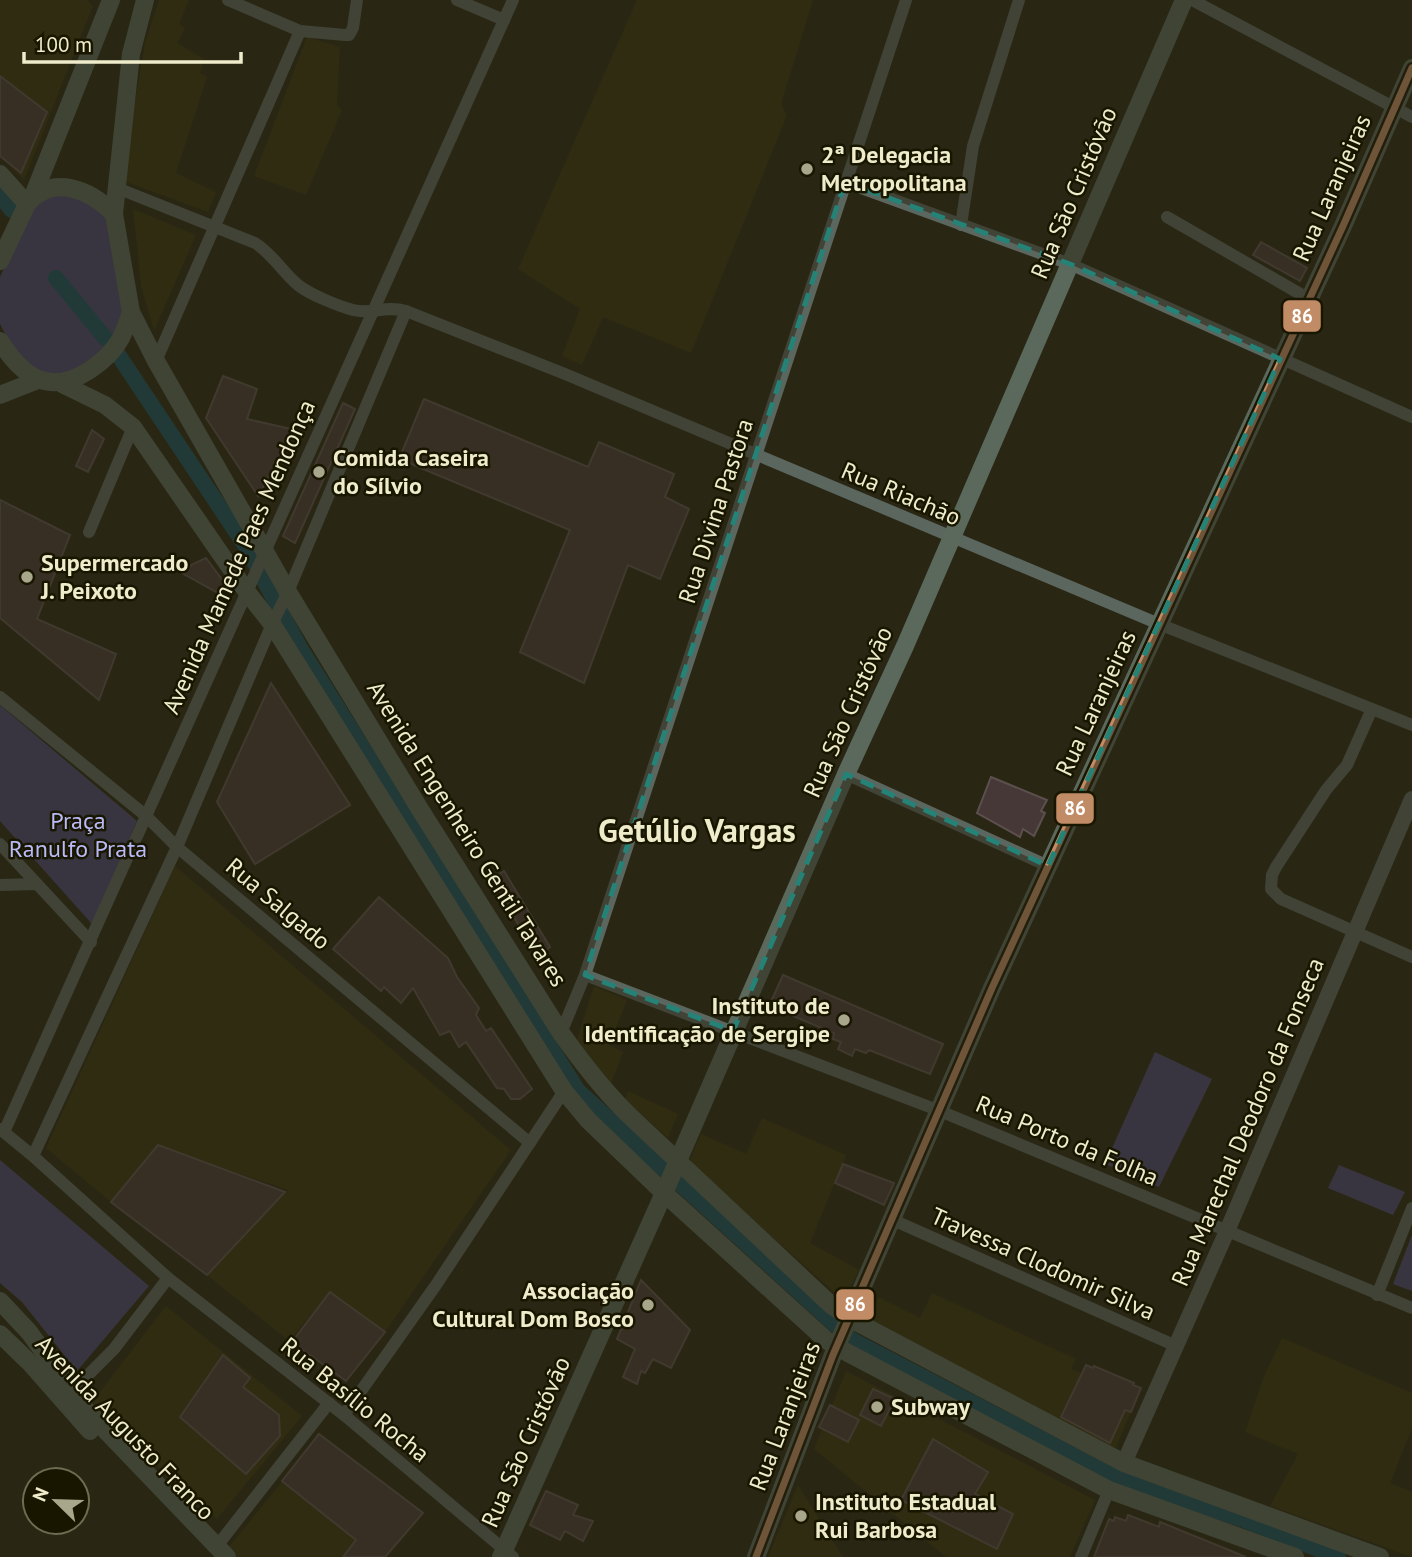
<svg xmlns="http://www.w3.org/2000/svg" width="1412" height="1557" font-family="'PT Sans',sans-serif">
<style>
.built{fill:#37330f}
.green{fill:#4b4876}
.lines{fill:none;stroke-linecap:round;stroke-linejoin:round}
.canal{stroke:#195262;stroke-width:16}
.building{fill:#473838;stroke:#5c504e;stroke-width:2}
.minor{stroke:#5b665e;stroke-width:12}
.tertiary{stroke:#5b665e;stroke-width:16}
.secondary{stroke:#5b685c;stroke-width:18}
.bus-1-casing{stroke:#191600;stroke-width:12}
.bus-1{stroke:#c18c65;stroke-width:7}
.marked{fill:none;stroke:#258277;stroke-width:5;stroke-dasharray:14 9;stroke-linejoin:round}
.poi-dot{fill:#a9a78b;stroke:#191600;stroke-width:2.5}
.labels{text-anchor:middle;stroke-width:5;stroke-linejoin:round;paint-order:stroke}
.poi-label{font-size:24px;font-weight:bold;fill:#eeeccb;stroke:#191600;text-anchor:start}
.street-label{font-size:24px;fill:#eeeccb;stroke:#191600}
.park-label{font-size:24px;fill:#b9baf8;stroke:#191600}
.district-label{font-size:32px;font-weight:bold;fill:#eeeccb;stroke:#191600}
.line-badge{stroke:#191600;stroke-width:2.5}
.badge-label{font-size:19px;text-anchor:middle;font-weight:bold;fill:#fff}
</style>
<rect width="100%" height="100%" fill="#292714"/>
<!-- built -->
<g class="built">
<polygon points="0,0 87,0 93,6 24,180 0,156"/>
<polygon points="159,0 189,0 179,24 185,28 177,43 204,59 200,73 207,77 176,173 216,192 208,212 126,182 131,125 145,43"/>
<polygon points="637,0 813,0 781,104 787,115 691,353 603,317 582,365 562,356 580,309 518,269"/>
<polygon points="307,37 340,47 337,105 342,110 306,195 254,176"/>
<polygon points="133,209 196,235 154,331 141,286"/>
<polygon points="175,866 511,1150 385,1332 330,1292 289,1341 207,1275 288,1190 158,1146 111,1202 46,1148"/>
<polygon points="594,986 627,1000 609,1045 623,1052 610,1086 576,1042"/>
<polygon points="628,1091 678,1114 668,1138 625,1100"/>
<polygon points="762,1118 846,1155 810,1243 859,1270 844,1301 694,1167 690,1159 701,1134 746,1154"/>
<polygon points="932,1293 1076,1359 1071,1369 1085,1374 1079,1389 1131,1412 1115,1450 869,1318 878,1297 920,1318"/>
<polygon points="166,1306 302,1416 217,1519 89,1406"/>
<polygon points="1282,1338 1412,1393 1412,1428 1390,1483 1412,1492 1412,1557 1270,1506 1298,1454 1245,1432 1263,1379"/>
<polygon points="846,1371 1095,1500 1070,1557 946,1557 814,1449"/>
<polygon points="282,1482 356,1540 343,1557 238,1557 227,1549"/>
<polygon points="798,1485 843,1557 768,1557"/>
</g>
<!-- green -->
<g class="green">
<path d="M48,195L82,197L108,218L125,311C120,332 101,359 81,369C73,373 62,374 54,377L29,365L13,348L0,324V277L31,209Z"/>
<polygon points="0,705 137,821 92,924 0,821"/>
<polygon points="1155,1052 1212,1079 1159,1187 1105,1164"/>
<polygon points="0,1160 149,1286 77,1371 22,1302 0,1283"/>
<polygon points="1339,1165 1405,1192 1393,1215 1328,1188"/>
<polygon points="1412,1235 1412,1291 1393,1284"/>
</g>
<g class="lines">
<!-- canal -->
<g class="canal">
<polyline points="0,196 12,210"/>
<polyline points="56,278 106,339"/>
<polyline points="117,353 247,548 300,648 578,1091 852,1340 1111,1475 1244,1520 1338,1557"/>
</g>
</g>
<!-- building -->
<g class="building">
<polygon points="0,76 47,112 21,173 0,156"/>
<polygon points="1261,242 1307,268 1300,281 1253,255"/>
<polygon points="223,376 257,389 247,419 295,430 258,496 206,418"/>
<polygon points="424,399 588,467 599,442 674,474 665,497 689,509 660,579 628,565 584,683 520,652 570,530 399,459"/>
<polygon points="343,403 355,409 295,543 283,536"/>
<polygon points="92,430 104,439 88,472 76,466"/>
<polygon points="0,500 70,535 37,619 116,654 99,700 0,618"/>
<polygon points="206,558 226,585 218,593 182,573 191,565"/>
<polygon points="271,683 350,805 255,864 217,802"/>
<polygon points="991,777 1047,800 1041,811 1045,813 1034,836 1023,829 1020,837 977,813"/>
<polygon points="504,871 550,947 537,957 492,879"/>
<polygon points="379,897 448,958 457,977 479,1008 476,1015 486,1031 491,1028 532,1089 520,1099 511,1099 504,1089 497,1088 466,1042 459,1047 450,1031 440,1035 413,988 401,1003 384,987 381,991 333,949"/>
<polygon points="783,975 943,1044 930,1074 869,1050 866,1053 855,1049 852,1056 838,1049 841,1042 833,1039 834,1033 769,1006"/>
<polygon points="158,1145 285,1192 207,1275 111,1202"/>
<polygon points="843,1164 894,1183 884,1205 835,1183"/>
<polygon points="641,1280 690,1330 671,1368 653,1359 645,1373 641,1371 637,1384 623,1377 635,1349 617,1339"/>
<polygon points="330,1292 385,1332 346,1381 292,1342"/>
<polygon points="223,1355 250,1378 243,1387 279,1415 280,1436 246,1474 180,1417"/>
<polygon points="1086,1365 1093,1368 1094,1366 1134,1383 1133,1385 1141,1388 1131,1412 1125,1410 1110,1443 1061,1417"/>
<polygon points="873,1389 895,1399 881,1426 860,1415"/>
<polygon points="830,1405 859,1420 848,1442 819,1427"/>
<polygon points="319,1434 423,1513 385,1557 343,1557 356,1540 282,1481"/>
<polygon points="933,1439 988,1472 975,1494 1013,1514 997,1549 901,1500"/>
<polygon points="546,1491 578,1505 573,1515 593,1521 583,1541 565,1531 560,1540 530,1525"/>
<polygon points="1128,1515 1159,1527 1160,1522 1246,1557 1094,1557 1109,1519 1114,1521 1115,1517 1126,1521"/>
</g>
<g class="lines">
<!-- minor -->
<g class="minor">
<polyline points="228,0 300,31 345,35 349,35 353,28 357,0"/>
<polyline points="457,0 504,20"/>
<polyline points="1192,0 1412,117"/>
<polyline points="845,182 1070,264 1412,417"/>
<path d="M117,188L255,243C273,254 282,272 298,285C309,294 338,306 353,310C372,315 385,305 406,311L565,374L1159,624L1412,725"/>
<polyline points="1167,217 1309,299"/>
<polyline points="961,225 973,146 1019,0"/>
<polyline points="156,361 300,31"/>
<polyline points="89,532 133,427"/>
<polyline points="0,697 145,815 177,847 530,1143"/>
<polyline points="1371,711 1347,765 1326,790 1276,867 1272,875 1271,889 1281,899 1412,957"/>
<polyline points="846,774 1048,866"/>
<polyline points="0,844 91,942"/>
<polyline points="0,885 37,884"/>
<polyline points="585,975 940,1111 1412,1308"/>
<polyline points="561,1033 585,975 906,0"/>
<polyline points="0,1129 33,1156 168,1278 344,1415 513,1557"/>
<polyline points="4,1132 513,0"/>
<polyline points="33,1156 177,847 272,624 288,592 406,311"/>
<polyline points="893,1220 1176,1346"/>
<polyline points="1377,1295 1412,1208"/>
<polyline points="73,1390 114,1349 168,1278"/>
<polyline points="344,1415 436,1285 564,1091"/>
<polyline points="217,1546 329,1403"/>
<polyline points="1081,1557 1109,1490"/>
</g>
<!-- tertiary -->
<polyline class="tertiary" points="1124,1463 1227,1231 1412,799"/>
<!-- secondary -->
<g class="secondary">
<polyline points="0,174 27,204"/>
<polyline points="33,196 111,0"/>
<polyline points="114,214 131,54 145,0"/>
<path d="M0,261L27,204C53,173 91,190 114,214L131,312L156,361L288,592L421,811L561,1033C583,1064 605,1093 633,1119L830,1304L849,1318L1124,1463L1380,1557"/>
<path d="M0,341C23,378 50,396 90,370C102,362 114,351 121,338C125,330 128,321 131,312"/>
<polyline points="62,384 105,405 133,427 247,592 272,624 564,1091 588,1120 664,1193 826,1340 848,1353 1109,1490 1295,1557"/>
<polyline points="0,395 38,380"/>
<polyline points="0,1301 29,1332 86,1410 227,1557"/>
<polyline points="0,1334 31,1364 90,1431"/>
<polyline points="501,1557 664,1193 846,774 905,646 1184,0"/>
<polyline points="756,1557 833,1355 992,988 1343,226 1412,68"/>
</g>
<defs>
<polyline id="bus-1" points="756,1557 833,1355 992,988 1343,226 1412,68"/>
</defs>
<!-- bus-1 casing -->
<use href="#bus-1" class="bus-1-casing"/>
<!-- bus-1 -->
<use href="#bus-1" class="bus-1"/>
</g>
<!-- marked area -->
<path d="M0 0H1412V1557H0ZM845,182L1070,264L1280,359L1048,866L846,774L733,1031L585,975Z" fill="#292714" fill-opacity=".55" fill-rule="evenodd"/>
<path class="marked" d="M845,182L1070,264L1280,359L1048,866L846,774L733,1031L585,975Z"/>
<!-- markers -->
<g class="poi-dot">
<circle cx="807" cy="169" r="7"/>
<circle cx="319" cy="472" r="7"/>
<circle cx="27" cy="577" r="7"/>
<circle cx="844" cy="1020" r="7"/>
<circle cx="648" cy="1305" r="7"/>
<circle cx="877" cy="1407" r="7"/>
<circle cx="801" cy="1516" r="7"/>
</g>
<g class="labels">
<!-- poi labels -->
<g class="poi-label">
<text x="821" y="163">2ª Delegacia<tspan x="821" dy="28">Metropolitana</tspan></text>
<text x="333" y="466">Comida Caseira<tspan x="333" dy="28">do Sílvio</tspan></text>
<text x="41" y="571">Supermercado<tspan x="41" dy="28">J. Peixoto</tspan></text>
<text x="830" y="1014" text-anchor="end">Instituto de<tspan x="830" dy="28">Identificação de Sergipe</tspan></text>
<text x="634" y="1299" text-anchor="end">Associação<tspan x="634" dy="28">Cultural Dom Bosco</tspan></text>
<text x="891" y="1415">Subway</text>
<text x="815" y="1510">Instituto Estadual<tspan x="815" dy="28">Rui Barbosa</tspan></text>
</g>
<!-- street labels -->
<g class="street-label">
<text transform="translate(1332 188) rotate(-66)" y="8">Rua Laranjeiras</text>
<text transform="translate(1074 193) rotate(-67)" y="8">Rua São Cristóvão</text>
<text transform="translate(901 494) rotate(23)" y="8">Rua Riachão</text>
<text transform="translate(716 511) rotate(-72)" y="8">Rua Divina Pastora</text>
<text transform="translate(239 557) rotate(-66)" y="8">Avenida Mamede Paes Mendonça</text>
<text transform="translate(1096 703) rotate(-65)" y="8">Rua Laranjeiras</text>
<text transform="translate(848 712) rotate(-66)" y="8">Rua São Cristóvão</text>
<text transform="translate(467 834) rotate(58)" y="8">Avenida Engenheiro Gentil Tavares</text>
<text transform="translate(278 904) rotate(40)" y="8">Rua Salgado</text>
<text transform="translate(1248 1122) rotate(-67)" y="8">Rua Marechal Deodoro da Fonseca</text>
<text transform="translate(1067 1141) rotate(23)" y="8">Rua Porto da Folha</text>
<text transform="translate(1043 1264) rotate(24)" y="8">Travessa Clodomir Silva</text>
<text transform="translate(355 1400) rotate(39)" y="8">Rua Basílio Rocha</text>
<text transform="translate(785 1416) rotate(-69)" y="8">Rua Laranjeiras</text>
<text transform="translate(125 1428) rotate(46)" y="8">Avenida Augusto Franco</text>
<text transform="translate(526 1442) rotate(-66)" y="8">Rua São Cristóvão</text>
</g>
<!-- park labels -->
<g class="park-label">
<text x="78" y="829">Praça<tspan x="78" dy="28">Ranulfo Prata</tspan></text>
</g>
<!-- district labels -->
<g class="district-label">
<text x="697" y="842">Getúlio Vargas</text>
</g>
</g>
<g class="line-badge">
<rect x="1282" y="299" width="40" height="34" rx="7" fill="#c18c65"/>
<rect x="1055" y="792" width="40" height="33" rx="7" fill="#c18c65"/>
<rect x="835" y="1288" width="40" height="33" rx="7" fill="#c18c65"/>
</g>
<g class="badge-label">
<text x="1302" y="323">86</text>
<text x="1075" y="815">86</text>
<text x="855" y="1311">86</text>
</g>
<!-- north arrow -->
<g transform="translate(56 1501) rotate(293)"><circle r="33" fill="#191600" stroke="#6e6c51" stroke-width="2"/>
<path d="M0-5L12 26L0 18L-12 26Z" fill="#a9a78b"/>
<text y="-10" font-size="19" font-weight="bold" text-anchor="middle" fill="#eeeccb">N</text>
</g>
<!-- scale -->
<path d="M24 52v10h217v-10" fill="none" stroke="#eeeccb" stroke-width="3.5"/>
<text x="35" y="52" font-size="21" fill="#eeeccb" stroke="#191600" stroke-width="5" paint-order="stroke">100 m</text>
</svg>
